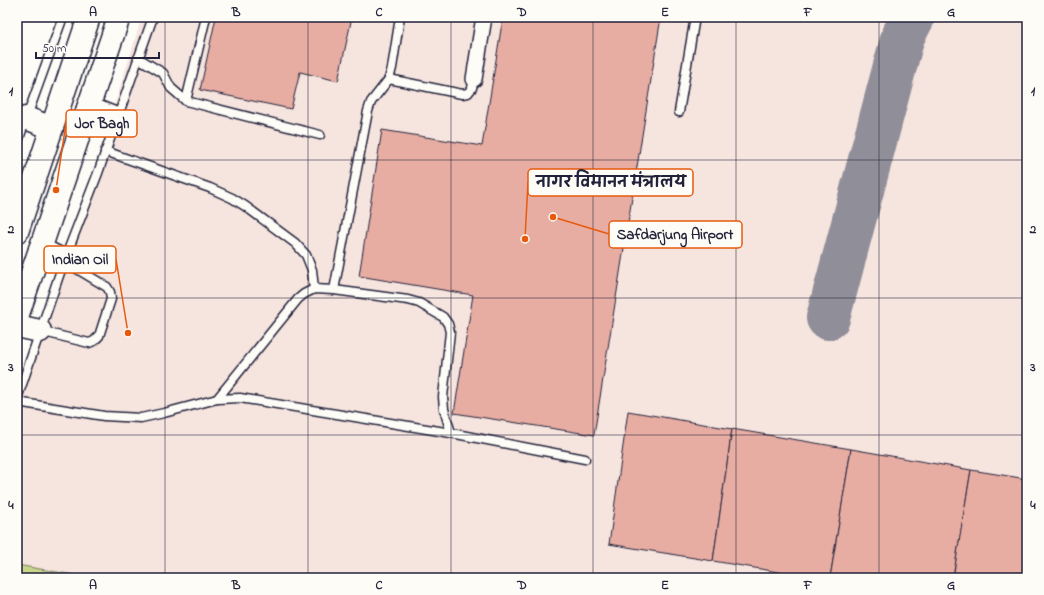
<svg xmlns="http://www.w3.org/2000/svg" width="1044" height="595" font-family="'Indie Flower','Playpen Sans Deva',sans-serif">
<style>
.built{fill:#f6e4de}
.green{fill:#c7d589;stroke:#747c62}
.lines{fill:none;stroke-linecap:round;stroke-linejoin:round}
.taxiway{stroke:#908f99;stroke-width:44}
.building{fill:#e7ada3;stroke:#22223b}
.service-casing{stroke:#22223b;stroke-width:11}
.minor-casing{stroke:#22223b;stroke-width:18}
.secondary-casing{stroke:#22223b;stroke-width:25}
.service{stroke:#fdfcf7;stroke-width:8}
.minor{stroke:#fdfcf7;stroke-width:15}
.secondary{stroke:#fdfcf7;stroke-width:22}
.grid{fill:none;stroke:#22223b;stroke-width:1;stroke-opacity:0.55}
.leader{fill:none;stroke:#e8590c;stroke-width:1.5}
.callout-dot{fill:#e8590c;stroke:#fdfcf7;stroke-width:1.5}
.callout{fill:#fdfcf7;stroke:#e8590c;stroke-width:1.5}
.callout-label{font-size:15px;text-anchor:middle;font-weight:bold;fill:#22223b}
.neatline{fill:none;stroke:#22223b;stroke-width:1.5}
.grid-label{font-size:13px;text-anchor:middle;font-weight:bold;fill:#22223b}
</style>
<rect width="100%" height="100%" fill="#fdfcf7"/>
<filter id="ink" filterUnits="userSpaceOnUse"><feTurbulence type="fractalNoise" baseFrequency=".025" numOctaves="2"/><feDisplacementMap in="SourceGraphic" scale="8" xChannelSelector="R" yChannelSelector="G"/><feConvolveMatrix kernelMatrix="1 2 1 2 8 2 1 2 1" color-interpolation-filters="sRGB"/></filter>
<g filter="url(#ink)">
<!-- built -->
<polygon class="built" points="142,17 1027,17 1027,578 92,578 17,565 17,417"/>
<!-- green -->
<polygon class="green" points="17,565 92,578 17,578"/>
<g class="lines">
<!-- taxiway -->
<polyline class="taxiway" points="828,318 903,36 913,17"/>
</g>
<!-- building -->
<g class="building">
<polygon points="216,17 352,17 338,81 300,72 291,109 200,90"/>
<polygon points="503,17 661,17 594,435 454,413 473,295 359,276 382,130 482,146"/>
<polygon points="628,411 732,429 713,561 609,544"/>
<polygon points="732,429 851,449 830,578 814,578 713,561"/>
<polygon points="851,449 971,470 953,578 830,578"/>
<polygon points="971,470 1027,479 1027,578 953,578"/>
</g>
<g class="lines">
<defs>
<g id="service">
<polyline points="138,58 163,73 171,88 186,101 320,135"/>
<polyline points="389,79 462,94 468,93 472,88 474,79"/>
<polyline points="186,101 206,17"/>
<polyline points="679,112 695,17"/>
<polyline points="17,144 63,17"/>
<polyline points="105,151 210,188 232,198 245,206 295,243 306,255 312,270 314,289"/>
<polyline points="334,290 368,111 371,102 389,79 392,68 400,17"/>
<polyline points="40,331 89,343 94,341 99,336 111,299 110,292 107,287 64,261"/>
<polyline points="17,399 64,261 98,173 153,17"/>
<polyline points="217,399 298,299 304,294 314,289 334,290 408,300 419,303 443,317 448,324 450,332 443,397 444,409 451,433"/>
<polyline points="17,402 104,416 141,418 164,413 217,399 240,398 451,433 585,459"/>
</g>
<polyline id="minor" points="474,79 484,17"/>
<g id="secondary">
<polyline points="88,108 116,119"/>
<polyline points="26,118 52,128"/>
<polyline points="17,232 89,17"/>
<polyline points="40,249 64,261"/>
<polyline points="17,317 119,17"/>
<polyline points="17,326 40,331"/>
</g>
</defs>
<!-- service casing -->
<use href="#service" class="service-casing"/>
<!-- minor casing -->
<use href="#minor" class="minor-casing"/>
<!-- secondary casing -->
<use href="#secondary" class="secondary-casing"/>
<!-- service -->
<use href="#service" class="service"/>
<!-- minor -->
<use href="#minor" class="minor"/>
<!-- secondary -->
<use href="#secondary" class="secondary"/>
</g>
</g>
<!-- grid -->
<path class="grid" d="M165,17V578M308,17V578M451,17V578M593,17V578M736,17V578M879,17V578M17,160H1027M17,298H1027M17,435H1027"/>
<!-- callouts -->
<path class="leader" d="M56 190L66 123M525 239L528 182M553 217L609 234M128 333L116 259"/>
<g class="callout-dot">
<circle cx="56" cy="190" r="4"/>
<circle cx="525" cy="239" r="4"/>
<circle cx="553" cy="217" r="4"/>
<circle cx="128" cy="333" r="4"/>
</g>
<g class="callout">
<rect x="66" y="110" width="71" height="27" rx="4"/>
<rect x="528" y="169" width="165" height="27" rx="4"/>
<rect x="609" y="221" width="133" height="27" rx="4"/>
<rect x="44" y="246" width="72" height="27" rx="4"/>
</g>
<g class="callout-label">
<text x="102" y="128">Jor Bagh</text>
<text x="611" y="187">नागर विमानन मंत्रालय</text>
<text x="675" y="239">Safdarjung Airport</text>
<text x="80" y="264">Indian Oil</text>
</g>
<!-- margin -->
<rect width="1044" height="595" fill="none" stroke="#fdfcf7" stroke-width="44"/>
<!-- scale -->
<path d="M36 52v6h123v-6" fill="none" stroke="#22223b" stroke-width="2"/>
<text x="42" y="52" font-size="12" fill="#22223b" stroke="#fdfcf7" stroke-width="3" paint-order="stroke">50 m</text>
<rect x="22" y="22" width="1000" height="551" class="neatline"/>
<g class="grid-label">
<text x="93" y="16">A</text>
<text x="236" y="16">B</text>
<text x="379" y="16">C</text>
<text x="522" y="16">D</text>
<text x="665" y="16">E</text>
<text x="808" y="16">F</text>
<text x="951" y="16">G</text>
<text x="11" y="95">1</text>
<text x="1033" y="95">1</text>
<text x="11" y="233">2</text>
<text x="1033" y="233">2</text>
<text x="11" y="371">3</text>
<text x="1033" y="371">3</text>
<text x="11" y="509">4</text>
<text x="1033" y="509">4</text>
<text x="93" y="589">A</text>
<text x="236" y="589">B</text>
<text x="379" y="589">C</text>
<text x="522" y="589">D</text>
<text x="665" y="589">E</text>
<text x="808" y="589">F</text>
<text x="951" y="589">G</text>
</g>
</svg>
